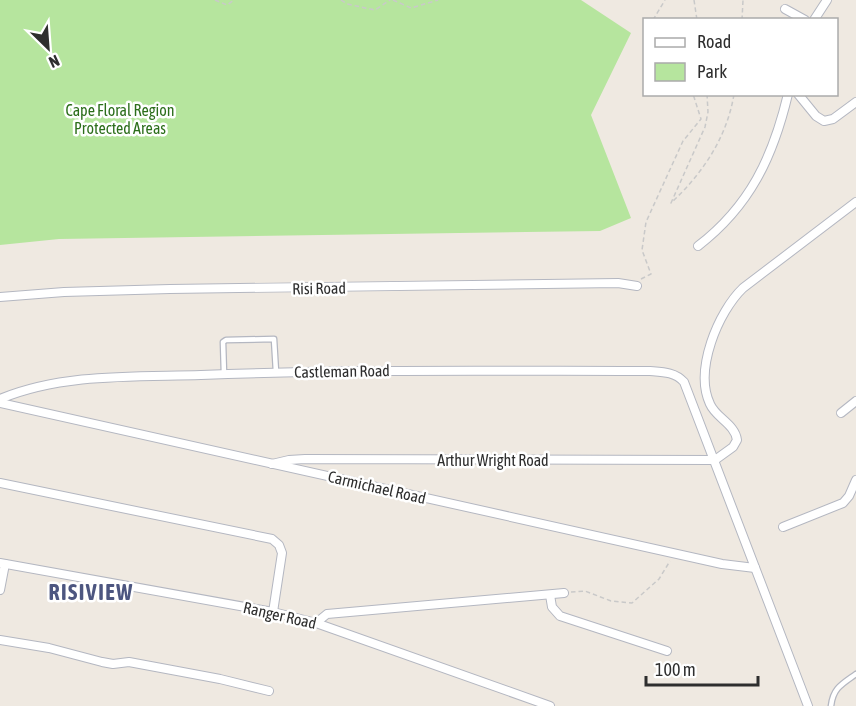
<svg xmlns="http://www.w3.org/2000/svg" width="856" height="706" font-family="'Asap Condensed',sans-serif">
<style>
.green{fill:#b6e59e}
.lines{fill:none;stroke-linecap:round;stroke-linejoin:round}
.service-casing{stroke:#b4b7c1;stroke-width:7}
.minor-casing{stroke:#b4b7c1;stroke-width:10}
.path{stroke:#c9c9c9;stroke-width:1.5;stroke-dasharray:4.5 3;stroke-linecap:butt}
.service{stroke:#fff;stroke-width:4.5}
.minor{stroke:#fff;stroke-width:8}
.labels{text-anchor:middle;stroke-width:5;stroke-linejoin:round;paint-order:stroke}
.park-label{font-size:16px;fill:#2c6e1b;stroke:#fff}
.street-label{font-size:16px;fill:#2e2e2e;stroke:#fff}
.district-label{font-size:22px;font-weight:bold;letter-spacing:1.5px;fill:#4d5680;stroke:#fff}
</style>
<rect width="100%" height="100%" fill="#efe9e1"/>
<!-- green -->
<polygon class="green" points="0,0 581,0 631,33 591,115 631,218 600,231 59,239 0,245"/>
<g class="lines">
<defs>
<g id="service">
<polyline points="224,374 223,342 226,340 274,339 276,372"/>
<path d="M831,706C833,688 842,684 856,674"/>
</g>
<g id="minor">
<polyline points="785,9 805,20"/>
<polyline points="814,20 827,0"/>
<polyline points="798,94 816,116 824,121 833,119 856,102"/>
<path d="M698,246C750,206 773,157 788,94"/>
<polyline points="0,297 64,292 170,289 618,283 637,286"/>
<path d="M0,399C63,373 134,377 201,375C351,369 500,371 650,371C663,372 675,372 684,382L808,706"/>
<polyline points="0,403 722,564 755,568"/>
<polyline points="841,413 856,401"/>
<path d="M272,464L289,460L305,459L715,460L733,447L737,440C735,424 716,418 710,404C694,370 718,312 743,288L856,202"/>
<polyline points="0,483 272,539 279,545 282,553 273,612"/>
<polyline points="783,527 843,503 849,496 856,480"/>
<polyline points="0,563 273,612 316,623 550,706"/>
<polyline points="0,590 5,564"/>
<polyline points="550,595 552,607 560,616 667,651"/>
<polyline points="316,623 327,614 564,593"/>
<polyline points="0,640 49,648 102,662 113,664 129,662 220,679 269,691"/>
</g>
</defs>
<!-- service casing -->
<use href="#service" class="service-casing"/>
<!-- minor casing -->
<use href="#minor" class="minor-casing"/>
<!-- path -->
<g class="path">
<polyline points="215,0 227,5 234,0"/>
<polyline points="341,0 347,4 375,10 390,0"/>
<polyline points="393,0 411,8 438,0"/>
<polyline points="694,0 697,20"/>
<polyline points="653,20 665,0"/>
<polyline points="742,20 743,0"/>
<path d="M707,94L708,112L705,127L671,203C702,174 727,138 734,94"/>
<polyline points="641,279 651,274 642,250 646,222 683,141 701,119 693,94"/>
<polyline points="571,592 585,591 611,601 632,603 659,579 670,561"/>
</g>
<!-- service -->
<use href="#service" class="service"/>
<!-- minor -->
<use href="#minor" class="minor"/>
</g>
<g class="labels">
<!-- park labels -->
<g class="park-label">
<text x="120" y="116">Cape Floral Region<tspan x="120" dy="18">Protected Areas</tspan></text>
</g>
<!-- street labels -->
<g class="street-label">
<text transform="translate(319 288) rotate(-1)" y="6">Risi Road</text>
<text transform="translate(342 371) rotate(-1)" y="6">Castleman Road</text>
<text x="493" y="466">Arthur Wright Road</text>
<text transform="translate(377 487) rotate(13)" y="6">Carmichael Road</text>
<text transform="translate(280 615) rotate(13)" y="6">Ranger Road</text>
</g>
<!-- district labels -->
<g class="district-label">
<text x="91" y="600">RISIVIEW</text>
</g>
</g>
<!-- legend -->
<rect x="643" y="18" width="195" height="78" fill="#ffffff" stroke="#ababab" stroke-width="1.5"/>
<rect x="655" y="38" width="30" height="9" fill="#ffffff" stroke="#ababab" stroke-width="1.5"/>
<text x="697" y="48" font-size="18" fill="#2e2e2e">Road</text>
<rect x="655" y="63" width="30" height="18" fill="#b6e59e" stroke="#ababab" stroke-width="1.5"/>
<text x="697" y="78" font-size="18" fill="#2e2e2e">Park</text>
<!-- north arrow -->
<g transform="translate(48 48) rotate(155)" stroke="#ffffff" stroke-width="4.5" paint-order="stroke">
<path d="M0-4.5L10 22L0 15L-10 22Z" fill="#2e2e2e"/>
<text y="-9" font-size="16" font-weight="bold" text-anchor="middle" fill="#2e2e2e">N</text>
</g>
<!-- scale -->
<path d="M646 676v9h112v-9" fill="none" stroke="#2e2e2e" stroke-width="3"/>
<text x="655" y="676" font-size="18" fill="#2e2e2e" stroke="#ffffff" stroke-width="4.5" paint-order="stroke">100 m</text>
</svg>
